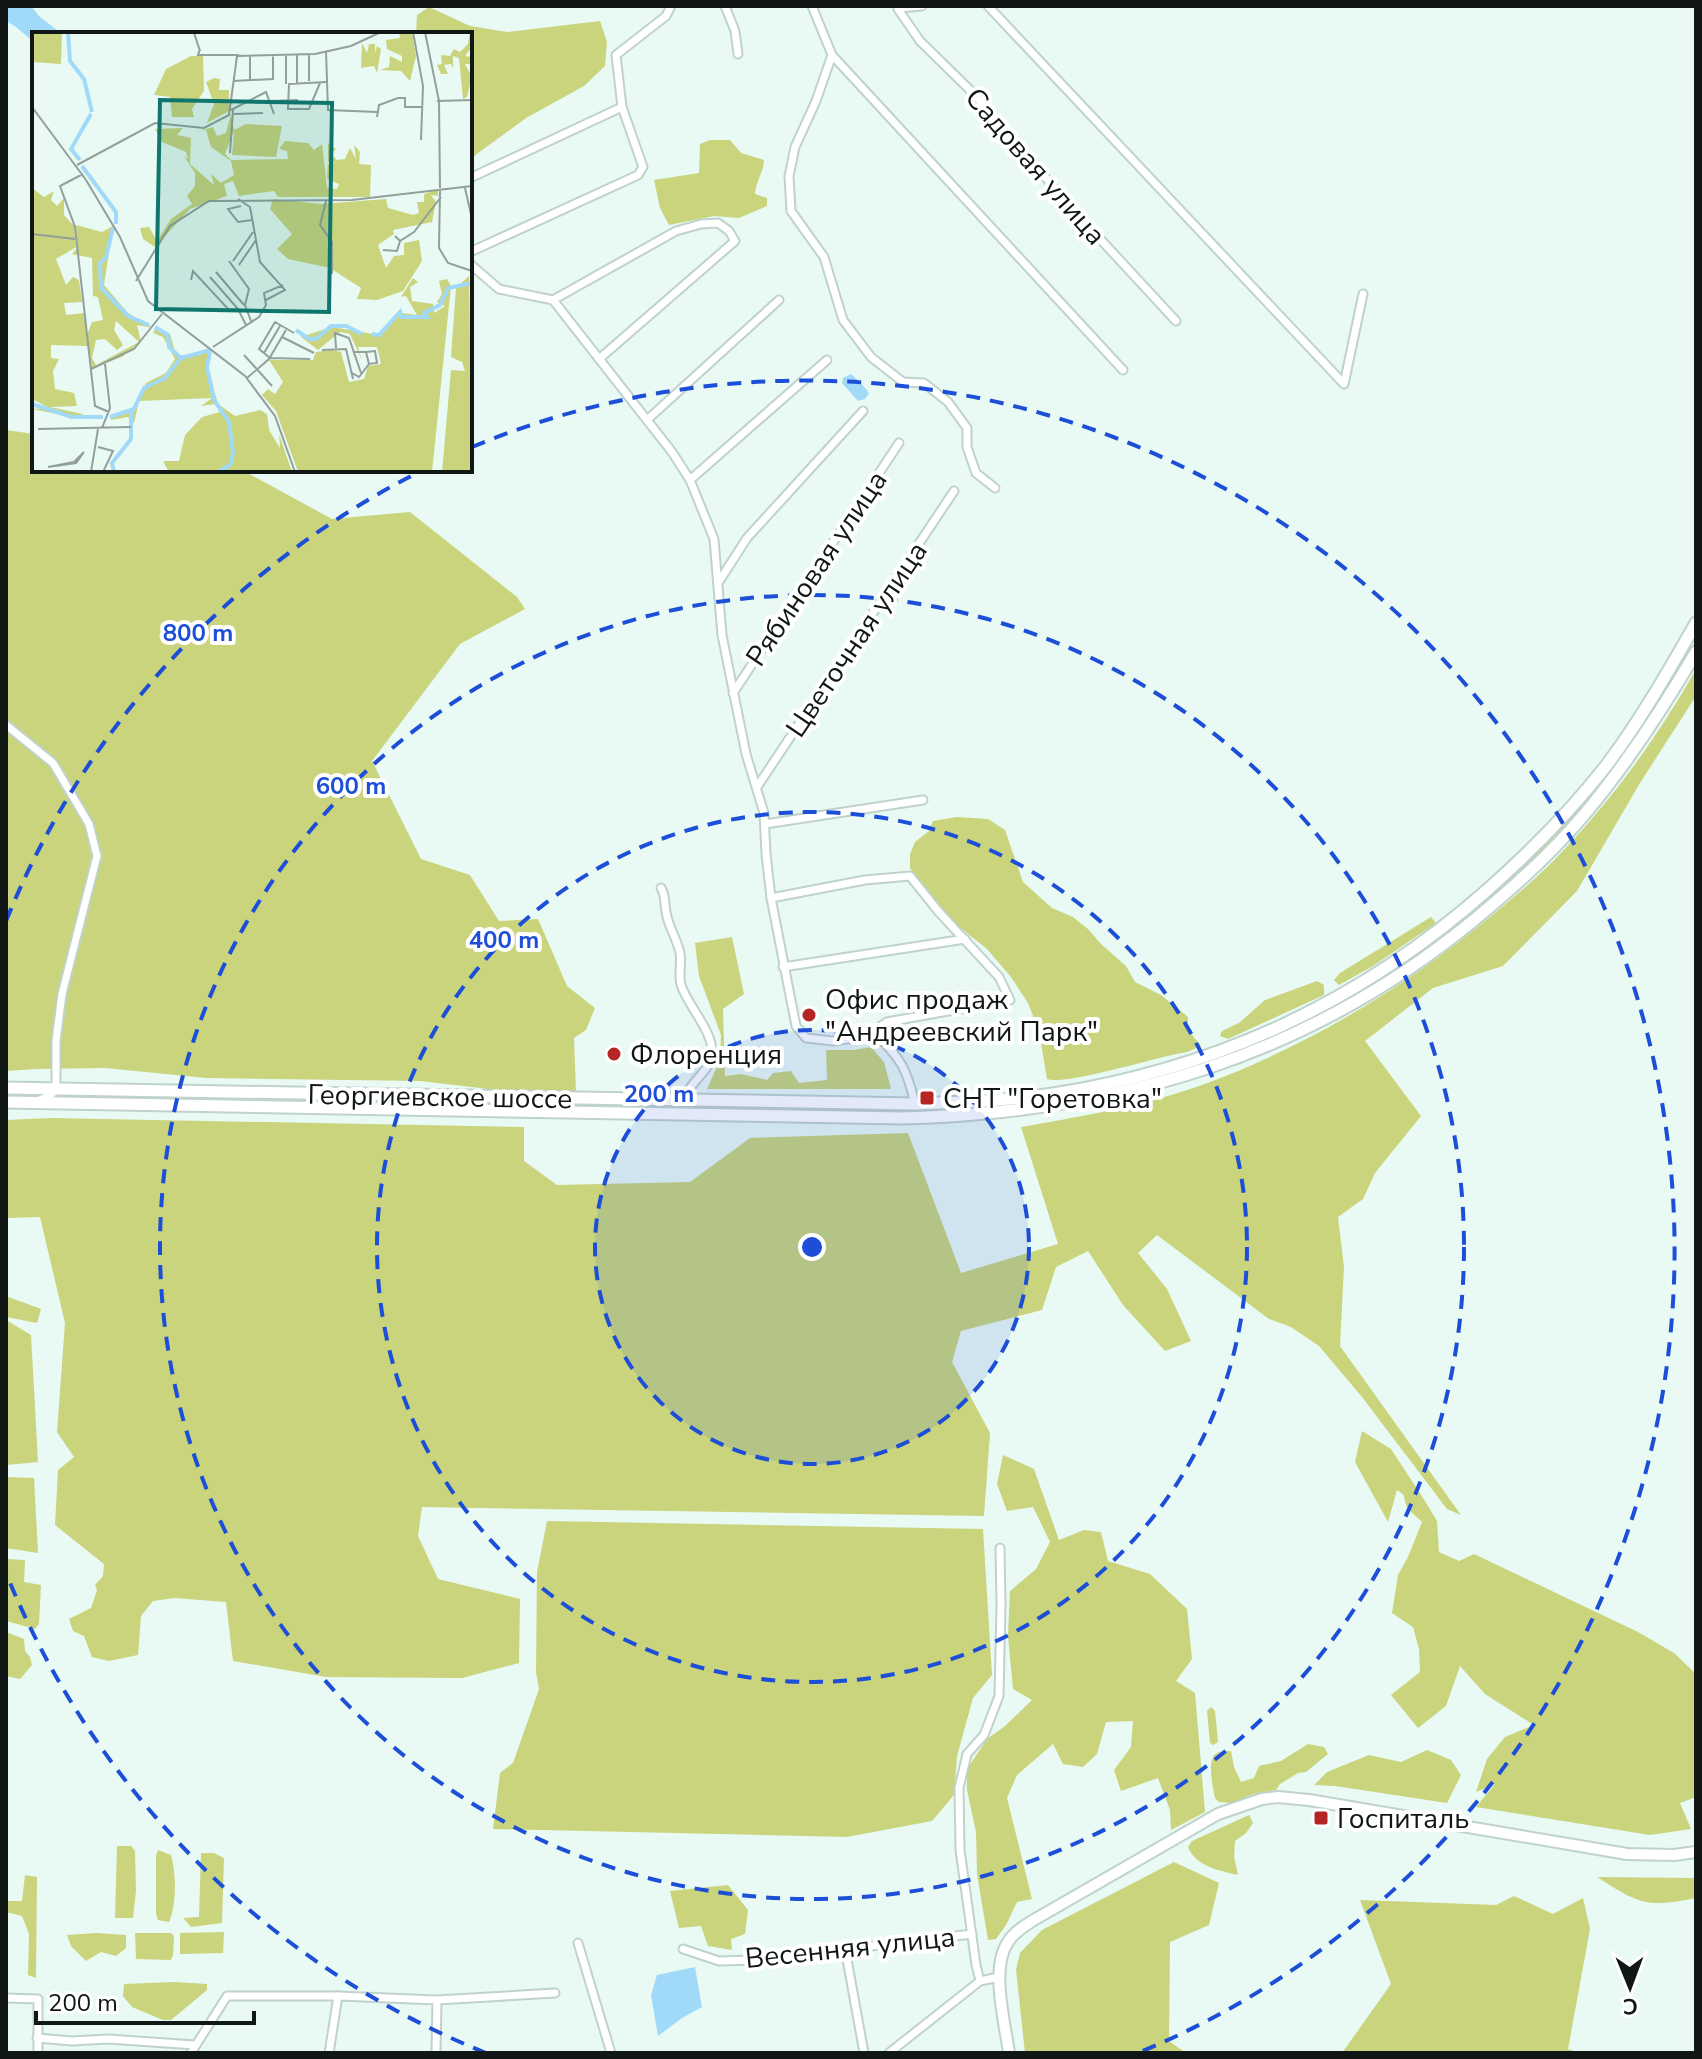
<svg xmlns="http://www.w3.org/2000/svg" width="1702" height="2059" font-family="'Nunito Sans',sans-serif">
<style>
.green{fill:#c9d47c}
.water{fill:#a1daf8}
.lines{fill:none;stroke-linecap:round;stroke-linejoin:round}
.minor-casing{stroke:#c0d2cc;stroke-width:11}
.secondary-casing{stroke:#c0d2cc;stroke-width:14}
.primary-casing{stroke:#c0d2cc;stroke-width:15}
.minor{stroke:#fff;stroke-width:7}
.secondary{stroke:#fff;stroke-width:10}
.primary{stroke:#fff;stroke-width:11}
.ring{fill:none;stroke:#1d4ed8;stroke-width:4;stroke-dasharray:14 10}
.poi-dot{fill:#b52524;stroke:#fff;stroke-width:3}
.labels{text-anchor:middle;stroke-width:8;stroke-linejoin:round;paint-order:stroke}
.street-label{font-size:28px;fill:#111715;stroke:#fff}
.poi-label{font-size:28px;fill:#111715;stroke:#fff;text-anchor:start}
.inset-river{fill:none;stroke:#a1daf8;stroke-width:4}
.inset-road{fill:none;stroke:#929f9a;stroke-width:2}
.view{fill:#0f766e;fill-opacity:0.15;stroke:#0f766e;stroke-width:4}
.inset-edge{fill:none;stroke:#111715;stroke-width:4}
.centre{fill:#1d4ed8;stroke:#fff;stroke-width:4}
.ring-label{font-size:24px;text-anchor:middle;font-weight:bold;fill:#1d4ed8;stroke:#fff;stroke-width:8;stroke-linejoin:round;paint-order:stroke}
</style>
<rect width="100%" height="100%" fill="#e8faf3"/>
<!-- green -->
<g class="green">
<polygon points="429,7 470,26 507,32 600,21 607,42 605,66 584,86 526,118 470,159 470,34 416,34 417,15"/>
<path d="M710,140H730L741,153L764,160C764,171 756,181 755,194L767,198V206L739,218L714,216L669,225L660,208L654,180L699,173L700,144Z"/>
<polygon points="6,430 34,434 34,470 242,470 332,519 410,512 517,597 525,609 460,644 372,761 421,859 470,875 499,921 538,919 567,986 595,1008 586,1030 574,1038 576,1092 514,1092 420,1081 206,1078 105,1068 36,1069 6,1071"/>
<path d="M1696,669V696L1640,783L1577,891L1503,966L1433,988L1365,1041L1421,1116L1375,1173L1363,1199L1338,1217L1344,1267L1340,1346L1461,1515L1447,1509L1362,1397L1319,1346L1291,1327L1269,1319L1157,1235L1138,1253L1167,1289L1191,1341L1165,1351L1123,1305L1088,1251L1056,1267L1042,1310L961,1331L952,1362L990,1433L984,1516L422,1507L418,1536L438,1579L520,1599L519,1663L462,1678L326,1677L233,1661L226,1602L174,1598L153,1601L141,1616L138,1655L109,1661L92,1657L84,1636L73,1631L69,1619L91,1608L97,1590L95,1585L103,1576L104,1564L55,1525L58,1470L74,1457L57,1432L65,1323L40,1217L6,1218V1120L51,1118L524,1127V1161L557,1185L690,1182L750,1138L908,1133L961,1273L1058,1244L1021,1127C1085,1116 1149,1105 1210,1082C1314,1043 1411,983 1496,912C1523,890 1549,867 1572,841C1617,793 1664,727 1696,669Z"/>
<path d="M1664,692C1659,710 1643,727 1632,743C1571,830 1494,902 1406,962C1385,976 1362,996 1339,1003L1456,924L1531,858L1555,831L1661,693Z"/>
<path d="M957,817L988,819L1005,830L1023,882L1052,908L1073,917L1088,929L1101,944L1126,966L1135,982L1161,995L1188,1017V1030L1201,1046L1187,1052C1159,1056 1066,1086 1047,1079L1039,1031L1028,1003L1011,977L987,949L942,913L919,884L910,868V854L915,842L929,831L933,821Z"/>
<polygon points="1431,917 1436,923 1373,966 1339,985 1334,980 1340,973"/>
<polygon points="732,937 744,994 723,1009 725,1076 741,1074 767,1080 773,1073 791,1071 799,1083 827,1080 826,1050 854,1050 871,1047 884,1062 891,1089 707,1089 720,1060 721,1035 699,976 695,943"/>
<polygon points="1317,981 1324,985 1324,995 1228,1039 1220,1036 1222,1031 1239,1023 1265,1000"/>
<polygon points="74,1095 896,1109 896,1112 74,1098"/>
<polygon points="6,1296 41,1309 37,1323 6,1317"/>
<polygon points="6,1320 31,1335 38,1462 6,1465"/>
<polygon points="1362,1431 1391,1449 1425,1501 1437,1521 1439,1552 1459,1561 1474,1554 1638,1632 1674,1653 1696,1674 1696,1797 1680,1803 1691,1829 1650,1835 1476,1807 1495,1784 1476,1792 1487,1759 1505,1737 1534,1725 1485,1694 1460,1666 1446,1706 1418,1728 1391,1695 1420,1672 1419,1649 1413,1627 1392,1613 1398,1575 1408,1557 1422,1522 1407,1508 1403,1494 1397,1490 1388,1522 1355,1462"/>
<polygon points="1003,1455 1034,1469 1059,1540 1084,1530 1101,1532 1108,1561 1150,1574 1187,1609 1192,1659 1176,1681 1195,1693 1205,1812 1171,1830 1170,1810 1158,1778 1121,1791 1114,1770 1131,1747 1133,1721 1106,1722 1097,1754 1083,1767 1063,1764 1053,1744 1017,1775 1007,1798 1032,1899 1017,1902 1006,1925 996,1939 988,1940 977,1874 976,1832 967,1790 967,1769 987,1739 1005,1726 1032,1700 1013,1689 1008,1636 1010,1591 1036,1569 1050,1542 1033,1507 1007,1511 997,1484"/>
<polygon points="6,1477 34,1478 38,1553 6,1548"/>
<polygon points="547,1521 983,1529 992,1675 973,1698 957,1756 954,1795 932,1821 847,1837 493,1829 500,1773 513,1763 539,1689 536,1672 537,1572"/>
<polygon points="6,1559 25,1560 24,1582 41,1585 39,1624 35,1629 6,1621"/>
<polygon points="6,1632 24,1639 25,1651 30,1657 32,1665 20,1679 6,1676"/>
<polygon points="1211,1707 1215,1711 1218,1742 1213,1745 1210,1743 1207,1711"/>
<path d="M1308,1744L1324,1747L1328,1754L1306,1772L1298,1773L1280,1784L1276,1790L1254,1794L1232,1803L1219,1802L1215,1798C1213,1788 1206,1758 1217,1753C1222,1751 1227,1751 1231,1751L1234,1767L1241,1782L1254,1778L1259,1766L1281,1761Z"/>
<polygon points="1427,1750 1451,1760 1461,1775 1447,1803 1335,1786 1314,1785 1327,1772 1369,1755 1401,1762"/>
<path d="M1249,1815L1253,1823L1246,1833L1235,1841L1234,1857L1238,1875C1220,1871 1195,1866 1188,1847L1192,1841Z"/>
<polygon points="117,1846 131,1846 135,1851 136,1891 133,1918 115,1918"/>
<path d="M158,1850L171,1855C176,1874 177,1903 169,1922L158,1920L156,1914V1856Z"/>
<polygon points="201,1853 214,1853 224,1858 222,1923 191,1927 183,1918 199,1917"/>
<polygon points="1174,1862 1219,1883 1209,1925 1170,1942 1169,2041 1186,2053 1025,2053 1016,1970 1020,1953 1042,1930"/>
<polygon points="25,1875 37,1877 36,1978 28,1975 29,1934 22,1916 6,1912 6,1901 22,1901"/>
<path d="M1597,1877L1696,1878V1898C1646,1908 1639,1904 1597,1877Z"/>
<polygon points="728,1885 748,1910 745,1934 731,1939 732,1950 708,1946 701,1926 679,1928 670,1891"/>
<polygon points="1514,1896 1553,1914 1583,1898 1590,1929 1568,2049 1580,2053 1342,2053 1391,1984 1360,1900 1496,1905"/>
<polygon points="224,1932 223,1953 180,1954 180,1933"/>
<polygon points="97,1933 126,1935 126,1948 116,1956 101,1952 86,1961 71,1946 67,1935"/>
<polygon points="135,1933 171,1933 174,1936 173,1955 171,1960 136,1959"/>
<polygon points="174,1982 207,1984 207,1990 171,2020 163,2020 132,2007 123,1996 124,1984"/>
</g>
<!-- water -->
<g class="water">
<polygon points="6,6 31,6 39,16 62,34 34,34 34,42 16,27 6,21"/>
<polygon points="851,374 860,382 869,393 865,399 858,401 842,383 843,378"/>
<polygon points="695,1967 702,2007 682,2018 658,2036 651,1995 657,1975"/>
</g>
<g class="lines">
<defs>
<g id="minor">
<polyline points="725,6 735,31 738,54"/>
<polyline points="812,6 832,55 816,101 795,147 789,176 791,211 824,257 843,320 871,357 903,382 924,383 948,402 967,428 967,447 976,473 995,488"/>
<polyline points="988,6 1344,384 1363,294"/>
<polyline points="898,8 922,6"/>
<polyline points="898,9 920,41 971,91 1078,215 1176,321"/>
<polyline points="832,55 1123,370"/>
<polyline points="470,178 622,107"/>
<polyline points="470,252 638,175 643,167 622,107 616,55 666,16 671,6"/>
<path d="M470,264L499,289L553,300L672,452L690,480L714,539L722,635L746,754L764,813L766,854L771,898L796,1026L806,1038L833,1041L877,1035C902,1060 907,1070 915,1104"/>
<polyline points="553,300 676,231 701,224 718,223 729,231 735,241 599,359"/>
<polyline points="647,420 779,300"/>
<polyline points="690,480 827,360"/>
<polyline points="718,583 747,538 863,411"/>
<polyline points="733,693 899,443"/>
<polyline points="6,725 53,763 89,824 97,856 62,994 56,1041 56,1089 51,1095 40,1100"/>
<polyline points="757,787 954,491"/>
<polyline points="765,824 923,800"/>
<path d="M661,888C666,896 664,902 666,912C668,926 677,939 680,953C682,964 678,975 681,985C688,1006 713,1031 712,1053C710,1073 688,1082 684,1101"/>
<polyline points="771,898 865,880 910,876 938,911 999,977 1010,1000 887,1022 881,1026 877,1035"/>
<polyline points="783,967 965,939"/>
<polyline points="578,1943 611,2053"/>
<polyline points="845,1948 864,2053"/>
<polyline points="683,1949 719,1961 754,1960 972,1934"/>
<polyline points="980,1981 976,1965 960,1850 959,1788 967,1754 984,1735 999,1696 1001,1604 1000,1548"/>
<polyline points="6,1998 38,1999 38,2053"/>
<polyline points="437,2000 555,1993"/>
<polyline points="37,2038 72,2041 108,2039 195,2045"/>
<polyline points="191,2053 227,1996 338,1996 437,2000 436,2053"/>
<polyline points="329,2053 338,1996"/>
<polyline points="889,2053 980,1981 999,1977"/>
</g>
<path id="secondary" d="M1009,2053C1005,2023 990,1968 1008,1942C1013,1933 1023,1927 1032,1921L1218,1814L1262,1799L1278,1797L1309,1800L1627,1854L1674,1855L1696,1852"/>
<g id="primary">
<path d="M6,1088L915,1104C961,1102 1008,1101 1053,1094C1218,1068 1360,1002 1485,892C1528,854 1570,812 1606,766C1640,721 1668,672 1696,623"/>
<path d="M6,1102L903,1118C1117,1112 1306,1058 1474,920C1513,888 1550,855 1583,816C1626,765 1662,710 1696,652"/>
</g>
</defs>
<!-- minor casing -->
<use href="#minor" class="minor-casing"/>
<!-- secondary casing -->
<use href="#secondary" class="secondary-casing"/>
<!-- primary casing -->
<use href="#primary" class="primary-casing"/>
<!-- minor -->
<use href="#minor" class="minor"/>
<!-- secondary -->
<use href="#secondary" class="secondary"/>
<!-- primary -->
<use href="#primary" class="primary"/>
</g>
<!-- distance rings -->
<circle cx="812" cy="1247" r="217" fill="#1d4ed8" fill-opacity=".12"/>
<g class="ring">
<circle cx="812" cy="1247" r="217"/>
<circle cx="812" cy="1247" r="435"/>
<circle cx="812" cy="1247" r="652"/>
<path d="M486 2053A869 869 0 0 1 6 1573M6 921A869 869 0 0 1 417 473M472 447A869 869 0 1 1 1138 2053"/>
</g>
<!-- markers -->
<g class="poi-dot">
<circle cx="809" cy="1015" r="8"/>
<circle cx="614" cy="1054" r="8"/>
<rect x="919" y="1090" width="16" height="16" rx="4"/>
<rect x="1313" y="1810" width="16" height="16" rx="4"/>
</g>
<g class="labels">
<!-- street labels -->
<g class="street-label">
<text transform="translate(1036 166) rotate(49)" y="10">Садовая улица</text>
<text transform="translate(816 568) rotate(-56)" y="10">Рябиновая улица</text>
<text transform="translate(856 639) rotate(-56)" y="10">Цветочная улица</text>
<text transform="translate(440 1096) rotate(1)" y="10">Георгиевское шоссе</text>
<text transform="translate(850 1947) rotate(-6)" y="10">Весенняя улица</text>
</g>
<!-- poi labels -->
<g class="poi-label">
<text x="825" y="1009">Офис продаж<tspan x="825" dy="32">"Андреевский Парк"</tspan></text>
<text x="630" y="1064">Флоренция</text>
<text x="943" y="1108">СНТ "Горетовка"</text>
<text x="1337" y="1828">Госпиталь</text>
</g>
</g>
<!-- overview -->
<g transform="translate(32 32)">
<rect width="440" height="440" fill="#e8faf3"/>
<path d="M0,0H30L29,32L1,30ZM367,0H380L384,24L378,49L369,39L348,38L357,35L358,24L370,30V24L355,17L354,8L368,6ZM438,0L440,15L433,24L439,25L440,32H433L440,45L435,65L431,67L427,26L421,24V36L419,32L412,33L416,42H409L405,33L410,32L409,23L418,24L422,17L428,20L436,12ZM330,11L335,21L337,12H343V21L345,14L349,17L345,41L342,34L329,36ZM159,24H171L172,59L160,77L162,85H140L138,65L122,63L134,37ZM182,46L188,47L187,58H197V79L175,91L182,72L174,50ZM199,82L202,98L214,92L250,94L244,125L200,123L202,99L193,122L199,128L256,127L255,119L247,117L253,109L276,111L282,118L290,112L295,156L305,157L307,152L295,147L296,132L304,131L296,130V111L304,117L299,122L305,128L313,127L318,116L324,127L322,113L328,120L327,132L339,133L338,165H246L242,159L207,164L201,149L192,152L195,164L158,177L123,215L111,207L108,196L117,195L125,209L139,187L160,172L155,164L163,154V141L152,124L156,127L154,120L130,110L123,97L151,96L145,103L159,106L158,132L182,153L179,142L189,151L202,143L199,129L179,115L174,98L165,100L181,95L185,104L194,101ZM0,156L12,165L22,159L19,168L25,174L32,166V183L42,194L44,215L24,227L34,253L41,245L47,248L50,270L32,271L34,283L52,281L55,303L60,290L71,288L66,265L61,264L60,226L40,222L45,216L44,193L70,200L81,194L72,253L96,281L121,296L105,293L109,310L90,325L60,336L56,314L19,313V326L27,327L21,339L23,357L42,361L45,374L18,375L51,382L45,386L0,377L17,376L0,367ZM84,289L107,310L64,333L60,326L64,308L73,307L85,318L91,313L82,298ZM406,157V164L399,163L404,170L400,190L361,198L362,202L346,213L354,236L362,224L372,223V211L387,208L390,229L371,259L345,268L325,267L329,256L298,236L256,227L245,217L260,202L238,177L241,167L288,172L354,167L356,176L381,183L387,181L385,170H392V162ZM437,244L440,440H410L419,338L433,339L430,330L419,325L424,256ZM381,246L386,250L378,255L380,269L401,272L402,281L413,274L405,270L410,262L407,249L415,247L419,254L400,440H266L244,379L230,363L236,357L243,362L251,350L237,328H281L284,320L300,318L309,320L317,350L332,347L336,334L349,332L345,315H326L330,328L318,302L308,300L286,318L269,305L300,295L347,303L370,281L385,283L374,264L369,265ZM124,295L138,302L144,323L161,324L177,316L176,336L186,372L203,384L228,378L235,382L237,398L248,416L247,402L260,440H137L131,429H147L153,403L170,385L188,380L183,372L169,374L180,366L107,369L102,391L96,385L79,388L81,382L101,377L114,351L134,341L143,327L131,305L121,301Z" fill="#c9d47c" fill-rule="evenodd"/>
<path class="inset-river" d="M36,0L38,29L52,47L60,80M48,128L39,117L59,82M50,134L84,180V192M81,196L74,225L68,231L69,256L96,284L117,293M264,298L277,307H284L299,294H314L330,302M340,302L347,303L368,280L369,285H395L392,281L408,273L416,256L440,251M178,320L175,335L182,368L197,390L201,421L198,433L186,440M149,326L179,318M0,372L40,385H71M78,385L102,377L112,356L133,346L149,326L137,315L136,303L123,295M82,440L80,431L99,407V379"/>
<path class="inset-road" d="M108,0H138M147,0L162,1L168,19M381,0L391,54L389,108M393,0L407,69L408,156M168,17L166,23H207M294,20L296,78L345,80M254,22V52M218,23V48M277,23V49M201,49L241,47V23M265,51V22M288,51L277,77H256L257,52L294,50M238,69L266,68M405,69L440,68M0,75L54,148L88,205L116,269L213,344L243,384L263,440M199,78L234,60L242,82M202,82L231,81M345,85L347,73L366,66H373V75H390M198,121L201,78M45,133L123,91L172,96L197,83L205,24L283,22L319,14L349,0M51,142L28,154L43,195L63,374L77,380M433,156L440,187M408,158L407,216L416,231L440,239M206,167L218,175L228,230L253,258L234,268M294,169L288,193L300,210V242M209,174L196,177L206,190L220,188M0,202L43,207M363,204L368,209L382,200L409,165M351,218L365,219L368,209M197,229L217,257L213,273L219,289M201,229L221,200M207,233L224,208M184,240L212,273M178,245L206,277M159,248L161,239L197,278L206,277L214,293M104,249L138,194L177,169L320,168L440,154M262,301L243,290L227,317L238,326L278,327M250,305L282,321M181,315L227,285L234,273L232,261L251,253M304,316L303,301L317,306L329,341M314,317L321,347M290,318L315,317M322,320H334L337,332L345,331L343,319L334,320M232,321L248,294M212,323L240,354M59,337L102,317L130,282M320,341L327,345L337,332M215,346L237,327L254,298M70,396L78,376L73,332M6,397L99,395M66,415L81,419L71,440M52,420L44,431L16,435L42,430ZM59,440L66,397"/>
<path class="view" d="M128,68L300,71L297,280L124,277Z"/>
<rect width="440" height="440" class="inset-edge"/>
</g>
<circle cx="812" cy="1247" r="12" class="centre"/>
<g class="ring-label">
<text x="198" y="641">800 m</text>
<text x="351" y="794">600 m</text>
<text x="504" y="948">400 m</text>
<text x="659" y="1102">200 m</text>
</g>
<!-- border -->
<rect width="1702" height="2059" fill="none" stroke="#111715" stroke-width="16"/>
<!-- north arrow -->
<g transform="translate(1630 1987) rotate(179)" stroke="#ffffff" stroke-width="6" paint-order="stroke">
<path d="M0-6L14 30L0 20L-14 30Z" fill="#111715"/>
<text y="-12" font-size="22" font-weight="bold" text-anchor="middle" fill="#111715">С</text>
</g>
<!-- scale -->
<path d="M36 2011v12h218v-12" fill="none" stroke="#111715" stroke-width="4"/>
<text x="48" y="2011" font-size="24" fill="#111715" stroke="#ffffff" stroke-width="6" paint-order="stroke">200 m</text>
</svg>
